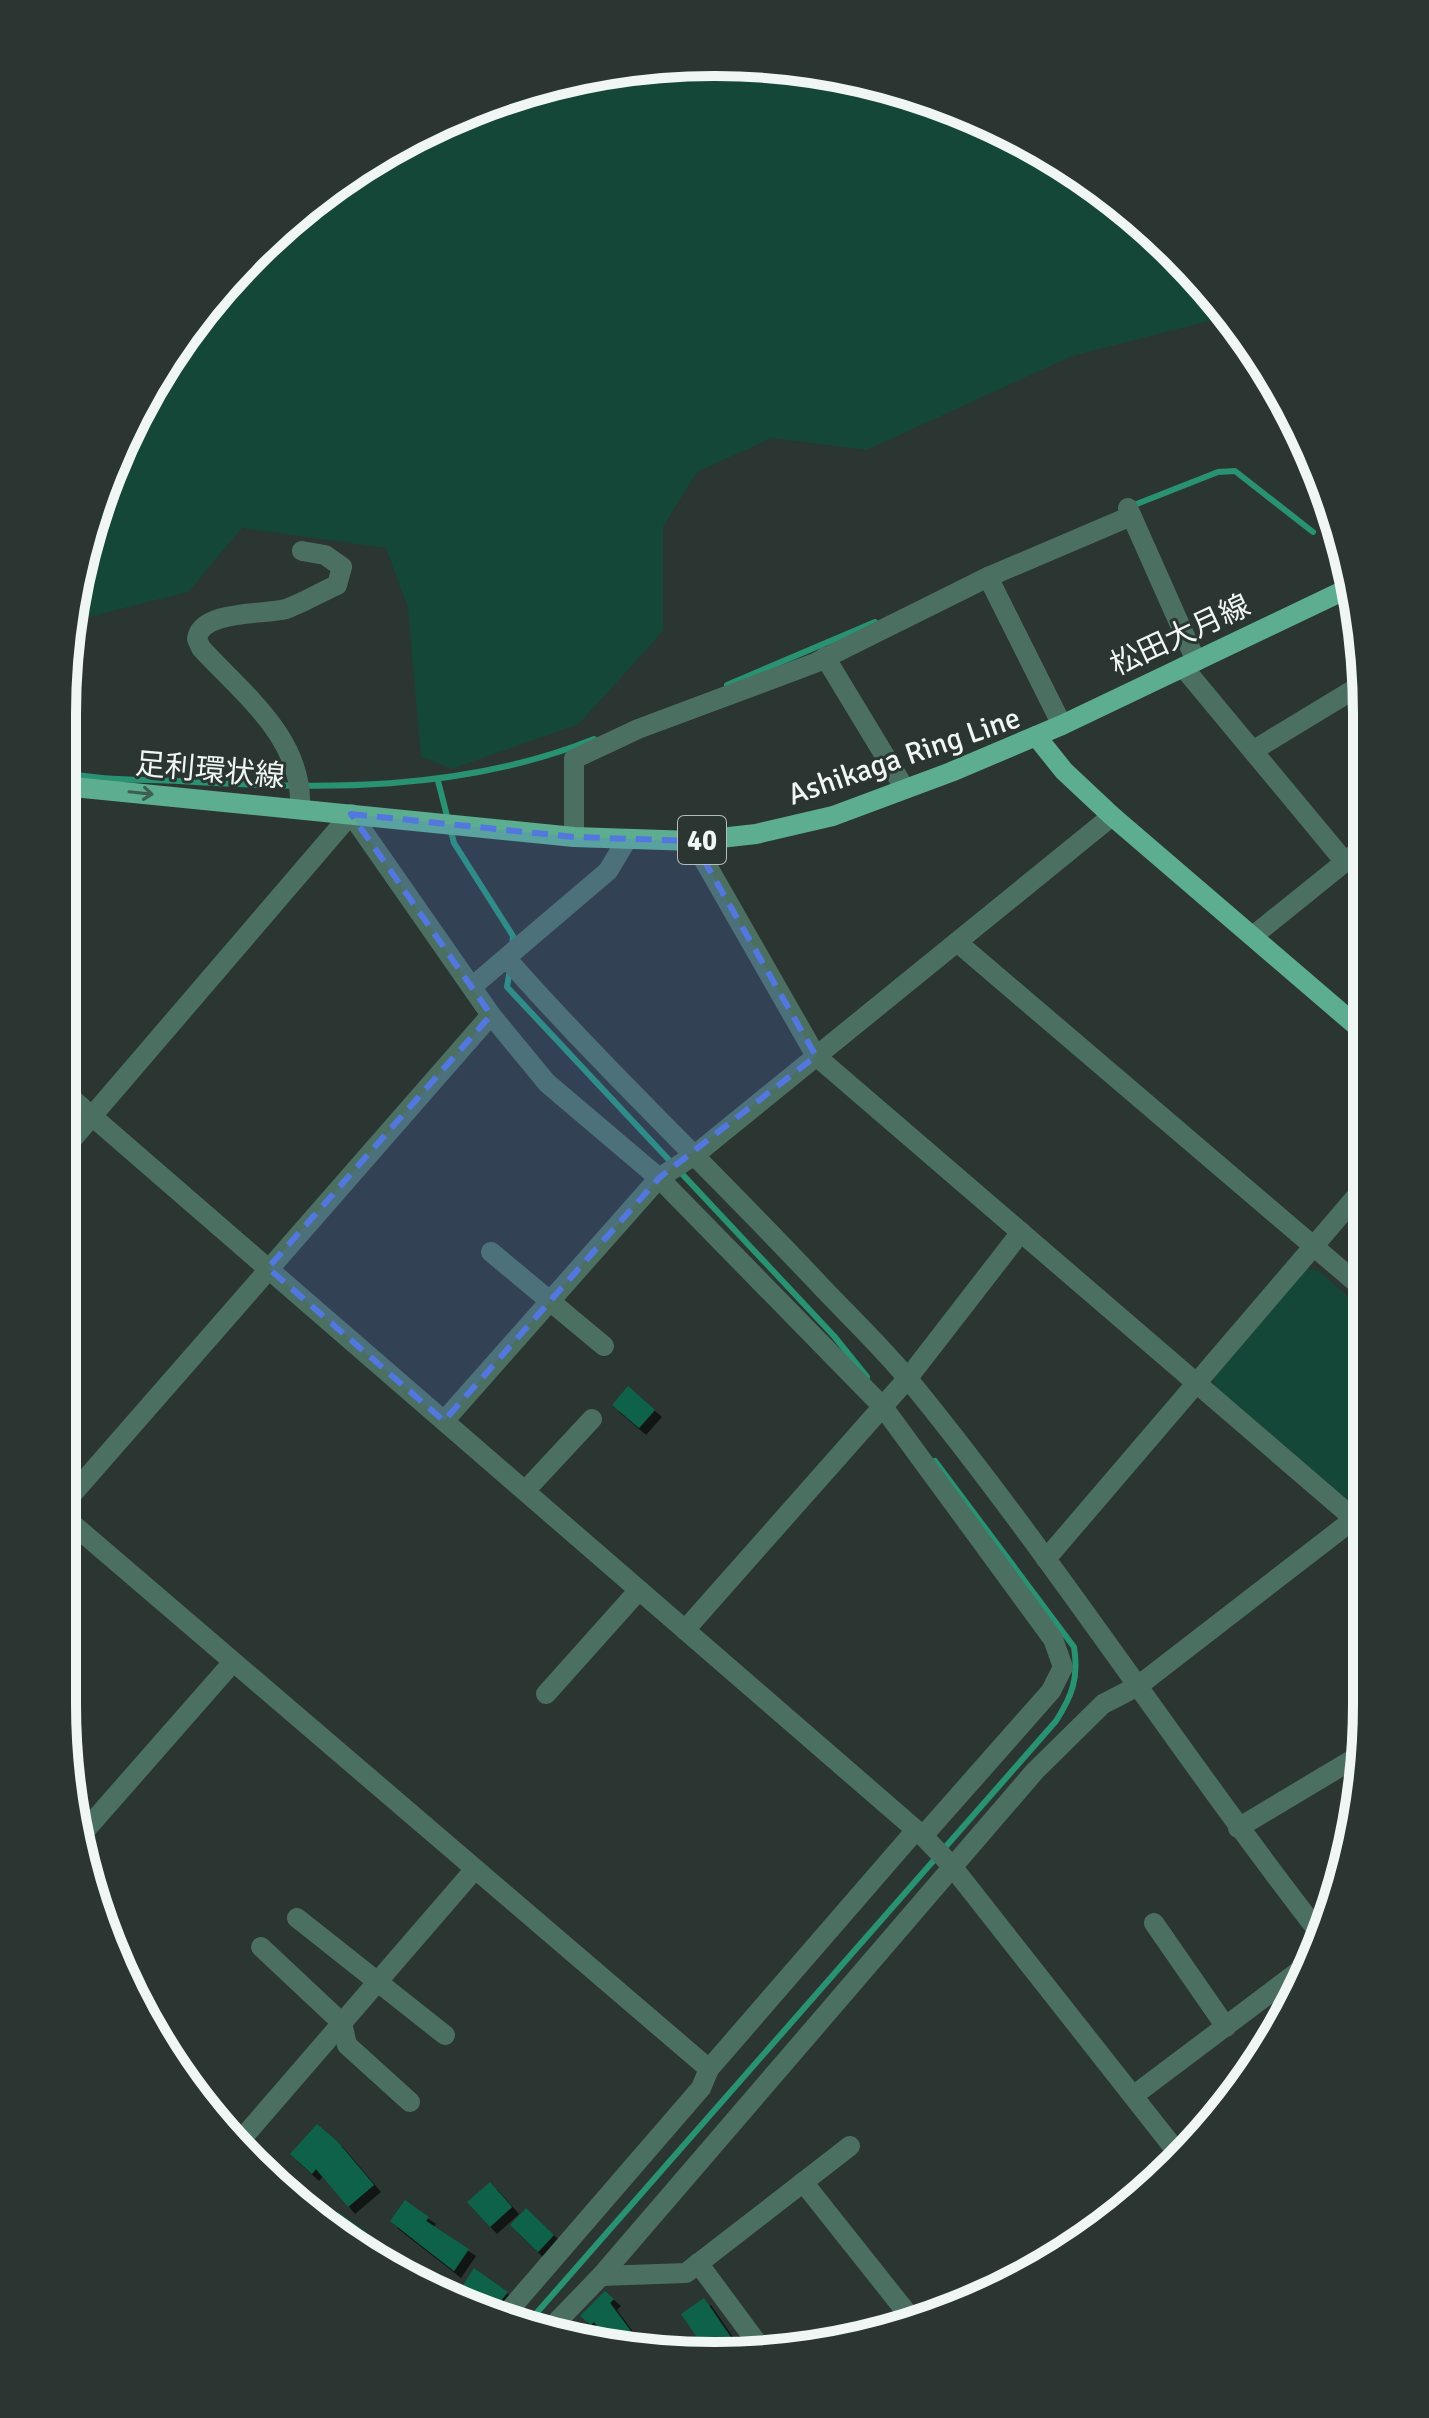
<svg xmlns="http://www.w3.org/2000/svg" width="1429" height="2418" font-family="Signika,'Noto Sans JP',sans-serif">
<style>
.green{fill:#144737}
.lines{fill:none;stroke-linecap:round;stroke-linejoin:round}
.stream{stroke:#289272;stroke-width:6}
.building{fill:#0b624a;filter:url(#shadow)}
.minor{stroke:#4b7062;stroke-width:20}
.major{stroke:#5dad90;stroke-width:20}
.oneway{stroke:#3c5f52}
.marked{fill:#5278df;fill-opacity:0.2;stroke:#5278df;stroke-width:6;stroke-dasharray:16 10;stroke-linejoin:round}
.labels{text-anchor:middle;stroke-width:6;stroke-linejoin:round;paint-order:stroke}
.shield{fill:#2b3531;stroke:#b5bcba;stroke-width:2}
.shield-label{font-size:28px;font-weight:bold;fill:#f0f6f4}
.street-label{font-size:30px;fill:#f0f6f4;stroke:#2b3531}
.rim{fill:none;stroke:#f0f6f4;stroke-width:10}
</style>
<defs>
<filter id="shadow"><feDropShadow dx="7" dy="7" stdDeviation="0" flood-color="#0009"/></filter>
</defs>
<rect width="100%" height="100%" fill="#2b3531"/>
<!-- green -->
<g class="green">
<polygon points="714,62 841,74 964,112 1077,172 1176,253 1225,317 1072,356 867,450 772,438 697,472 663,527 663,631 579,724 452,769 421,757 408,608 386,548 242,528 188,592 88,617 75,612 96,505 172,352 253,253 352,172 464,112 587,75"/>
<polygon points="1306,1268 1319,1271 1366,1312 1366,1517 1214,1388 1214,1375"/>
</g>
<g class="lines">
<!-- stream -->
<g class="stream">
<polyline points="1129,507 1218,472 1235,471 1313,532"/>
<polyline points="727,685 875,622"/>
<path d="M63,772C100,781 141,779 179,781C320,790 462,792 594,739"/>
<polyline points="438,781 454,843 513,936 512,946"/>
<polyline points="510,969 507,987 834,1336 867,1377"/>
<path d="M526,2325L1056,1721C1072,1696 1079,1678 1074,1647L935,1461"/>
</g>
</g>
<!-- building -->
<g class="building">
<polygon points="628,1386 655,1410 639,1428 612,1405"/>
<polygon points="317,2124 337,2141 374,2185 348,2207 316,2169 312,2174 290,2154"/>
<polygon points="490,2182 512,2207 490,2227 467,2202"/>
<polygon points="405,2200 429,2217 426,2221 469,2249 454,2271 390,2221"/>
<polygon points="526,2208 554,2235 538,2252 510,2225"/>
<polygon points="338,2212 366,2232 354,2247 329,2224"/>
<polygon points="474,2268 508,2292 494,2309 462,2287"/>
<polygon points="605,2291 614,2299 610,2303 642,2346 609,2342 594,2322 591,2325 580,2316"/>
<polygon points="704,2298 741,2352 709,2355 681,2314"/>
</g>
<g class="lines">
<!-- minor -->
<g class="minor">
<polyline points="1128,508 1196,661"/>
<polyline points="988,577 1131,516"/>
<polyline points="825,657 905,789"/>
<polyline points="1183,667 1345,862"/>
<polyline points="1254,750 1366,682"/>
<path d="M300,809C304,739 244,695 201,648L197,639C201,610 263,615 286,609C303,603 321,592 337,585L342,567L325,555L302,551"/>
<polyline points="574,837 574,759 638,729 815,663 988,577 1062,725"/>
<polyline points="693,841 816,1056 1366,1529"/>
<polyline points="1253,936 1366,845"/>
<polyline points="957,942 1366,1291"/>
<path d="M507,959C606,1071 715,1173 817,1282C848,1315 881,1346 909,1380C1055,1559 1180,1754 1321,1935"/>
<polyline points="473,986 608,871 626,841"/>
<polyline points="63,1091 923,1836 951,1865 1177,2152"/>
<polyline points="63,1150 351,814 491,1015 547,1083 659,1178 883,1407 1053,1639 1063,1667 1051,1691 923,1836"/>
<polyline points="491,1252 604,1346"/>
<polyline points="444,1421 659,1178 696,1154 1112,816"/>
<polyline points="525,1491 592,1419"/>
<polyline points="62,1506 491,1015"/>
<polyline points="62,1515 709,2069"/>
<polyline points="1046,1559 1366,1185"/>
<polyline points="685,1630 908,1378 1021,1232"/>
<polyline points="546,1694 639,1590"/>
<polyline points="1238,1828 1365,1752"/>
<polyline points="83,1833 233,1662"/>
<polyline points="297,1918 445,2035"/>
<polyline points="1154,1923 1226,2027"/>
<polyline points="261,1947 342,2023 347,2045 410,2102"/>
<polyline points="1133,2096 1307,1965"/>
<polyline points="240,2141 475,1869"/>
<polyline points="803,2182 915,2323"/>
<polyline points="698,2263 761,2348"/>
<polyline points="601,2276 686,2273 850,2146"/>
<polyline points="505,2315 701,2088 709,2069 916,1830"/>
<polyline points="545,2334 601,2276 1035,1771 1103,1704 1138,1686 1354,1519"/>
</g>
<!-- major -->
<g class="major">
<polyline points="1036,736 1064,771 1112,816 1366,1034"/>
<polyline points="63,786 574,837 693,841 756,834 833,816 951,772 1062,725 1349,588"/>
</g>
</g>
<!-- one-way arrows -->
<defs><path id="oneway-shaft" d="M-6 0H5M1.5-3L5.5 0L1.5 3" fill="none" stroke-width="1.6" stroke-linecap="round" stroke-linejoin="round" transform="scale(2)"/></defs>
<use class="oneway" href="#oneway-shaft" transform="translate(141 793) rotate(6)"/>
<!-- marked area -->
<path class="marked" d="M351,814L574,837L693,841L816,1056L659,1178L444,1421L268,1268L491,1015Z"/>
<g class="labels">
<!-- shield labels -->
<rect class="shield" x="678" y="816" width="48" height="48" rx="6"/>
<g class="shield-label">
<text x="702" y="850">40</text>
</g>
<!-- street labels -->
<g class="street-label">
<text transform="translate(1180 635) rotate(-25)" y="10">松田大月線</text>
<text transform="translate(904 756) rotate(-19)" y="10">Ashikaga Ring Line</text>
<text transform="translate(210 770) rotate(5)" y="10">足利環状線</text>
</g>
</g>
<!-- crop -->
<path d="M0 0H1429V2418H0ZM714 76H715A638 638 0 0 1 1353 714V1704A638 638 0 0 1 715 2342H714A638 638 0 0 1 76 1704V714A638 638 0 0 1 714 76Z" fill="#2b3531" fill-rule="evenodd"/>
<path class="rim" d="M714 76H715A638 638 0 0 1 1353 714V1704A638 638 0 0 1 715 2342H714A638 638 0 0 1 76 1704V714A638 638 0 0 1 714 76Z"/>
</svg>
